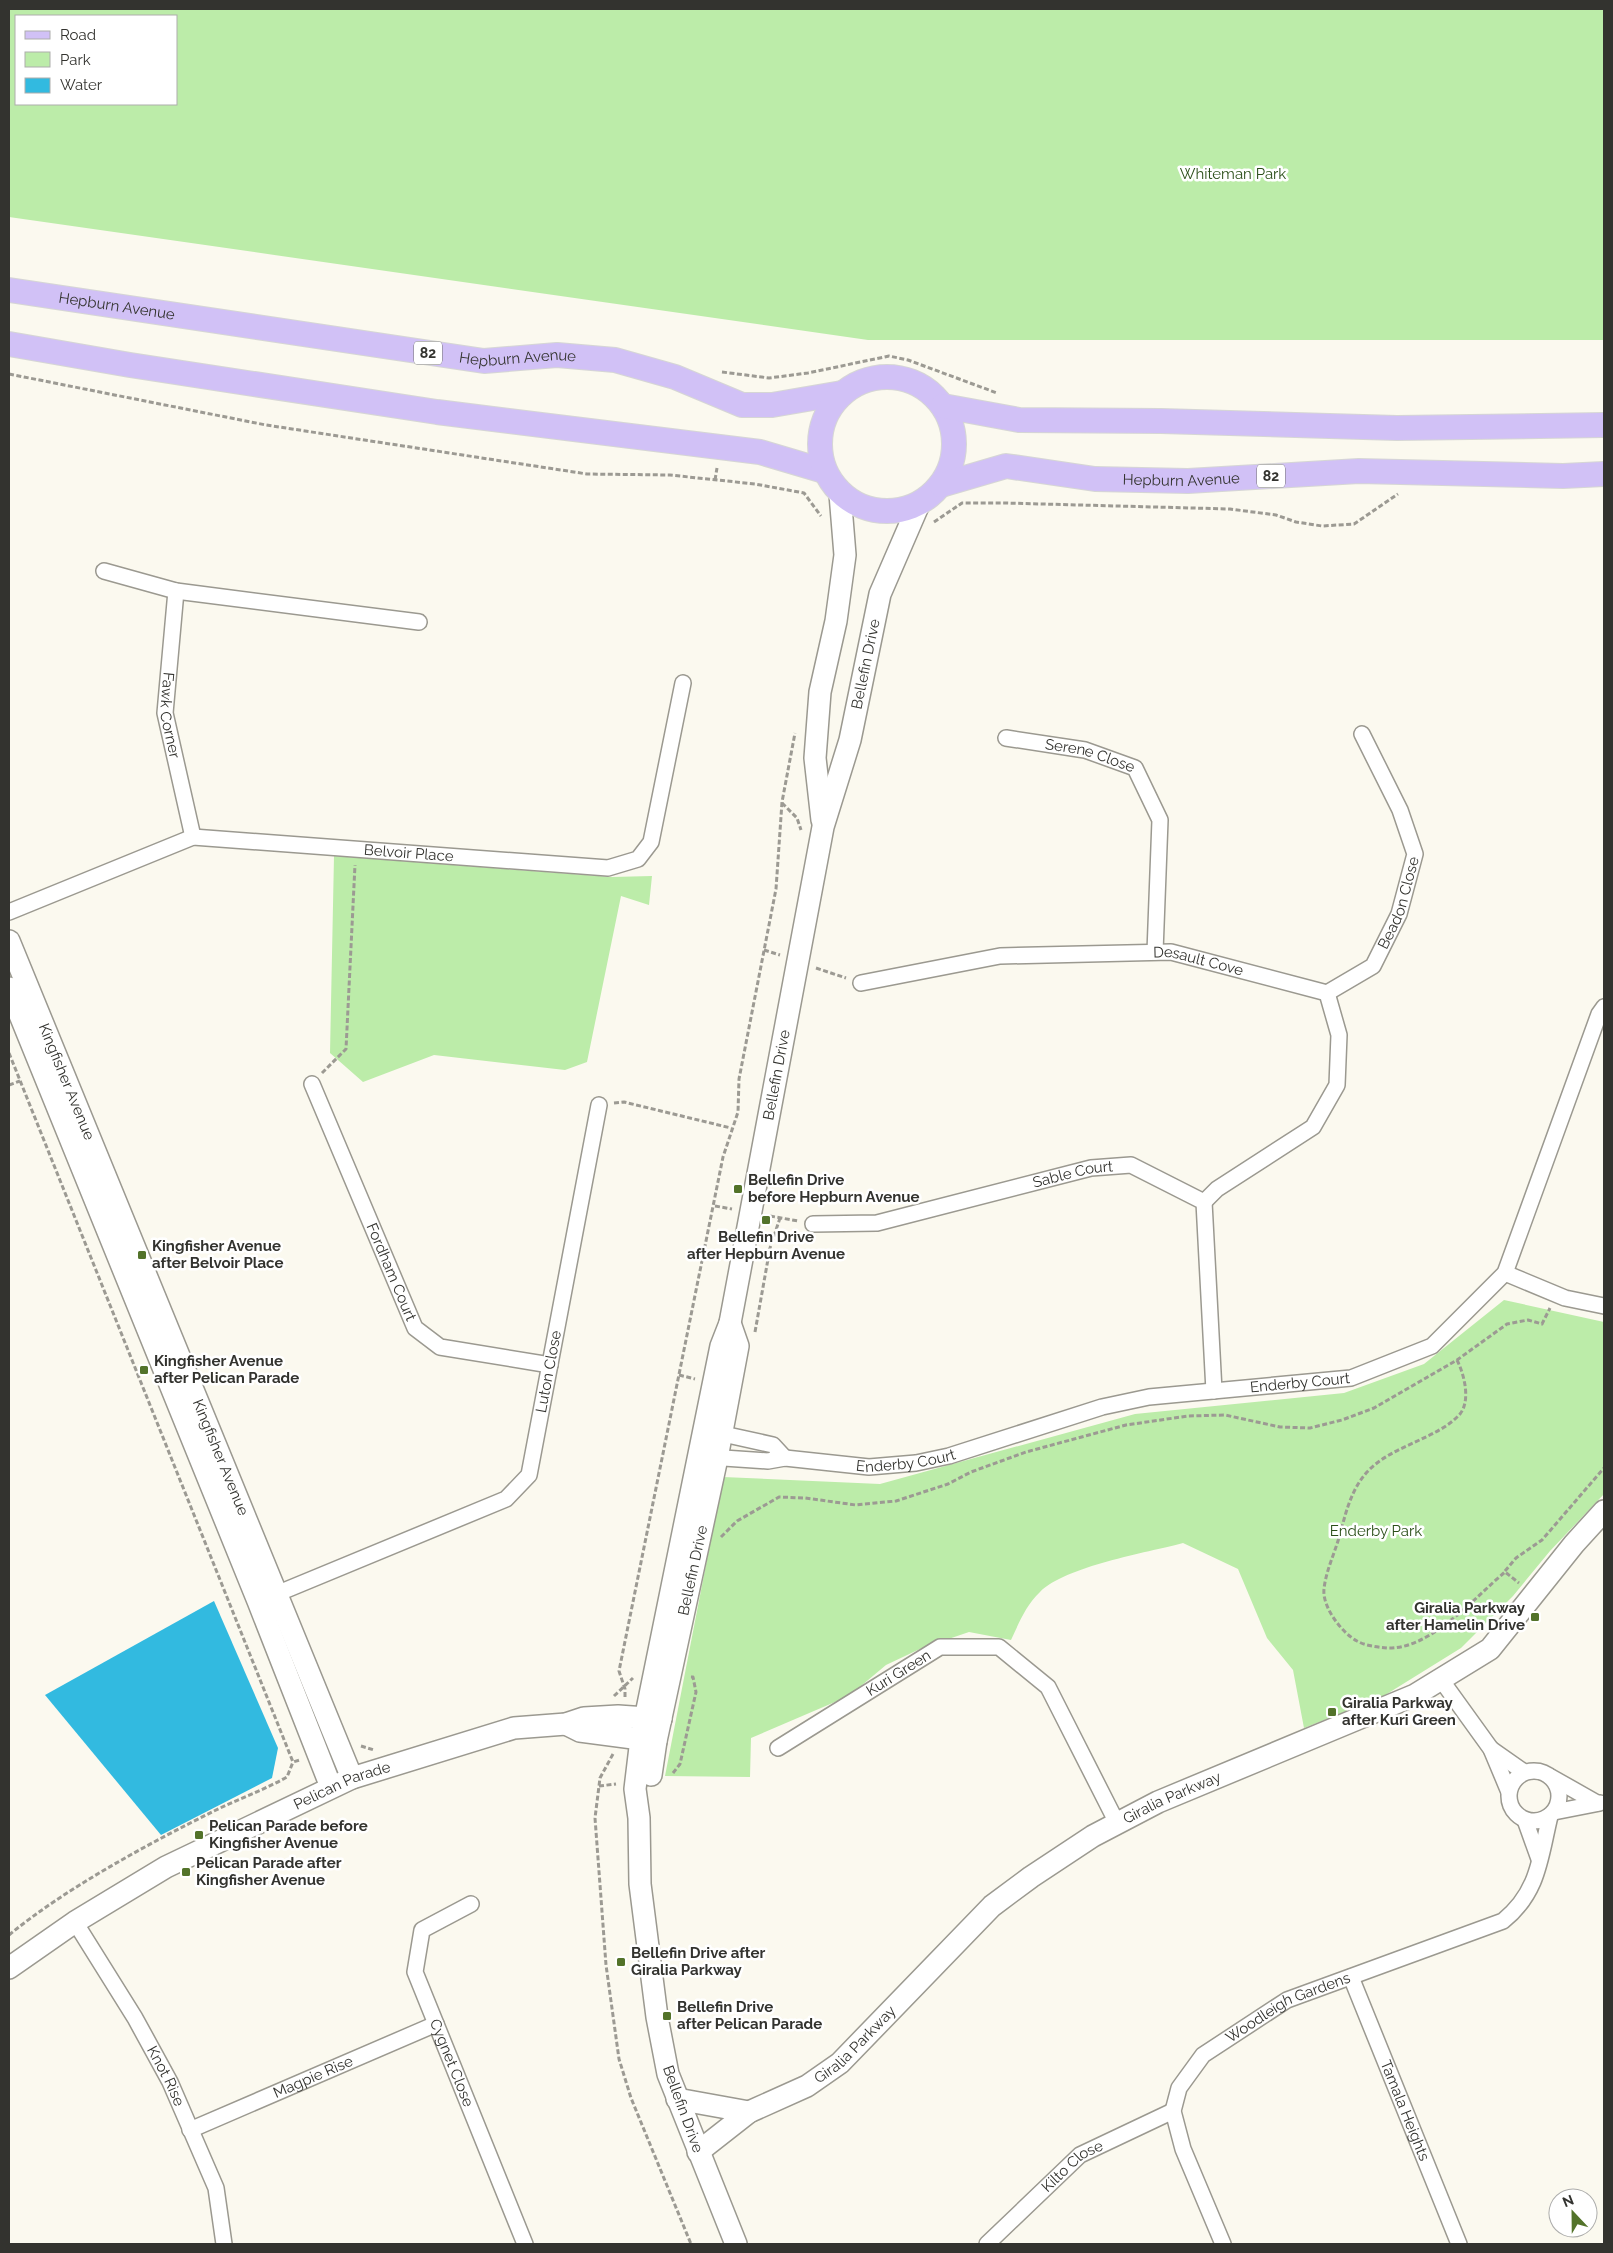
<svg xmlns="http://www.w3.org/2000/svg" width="1613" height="2253" font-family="Raleway,sans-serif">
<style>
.green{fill:#bceca9;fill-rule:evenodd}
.water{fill:#32bae0}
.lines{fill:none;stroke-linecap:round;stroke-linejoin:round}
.street-casing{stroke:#9b9990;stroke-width:18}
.secondary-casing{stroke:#9b9990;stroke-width:24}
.primary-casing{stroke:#d6d6d5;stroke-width:26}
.path{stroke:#9c9a93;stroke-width:3;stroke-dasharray:5 2.5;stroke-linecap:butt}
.street{stroke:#fff;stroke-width:15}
.secondary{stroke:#fff;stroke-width:21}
.primary{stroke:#d1c1f6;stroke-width:24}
.poi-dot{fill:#53732a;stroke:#fff;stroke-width:2}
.labels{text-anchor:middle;stroke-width:5;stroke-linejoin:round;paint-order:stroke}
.shield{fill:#fff;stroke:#70706d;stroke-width:1}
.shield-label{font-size:14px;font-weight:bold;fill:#33332f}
.park-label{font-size:15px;fill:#2b4f19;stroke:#fff}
.street-label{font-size:15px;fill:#33332f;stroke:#fff}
.poi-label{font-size:15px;font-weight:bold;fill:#33332f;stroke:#fff;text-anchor:start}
</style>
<rect width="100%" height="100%" fill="#fbf9ef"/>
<!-- green -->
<g class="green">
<path d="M9,9H1604V340H868L9,217ZM16,16H176V104H16Z"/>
<polygon points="334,856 612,877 652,876 649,905 621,896 587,1062 565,1070 434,1055 363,1082 330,1053"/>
<path d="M1504,1300L1604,1322V1494L1550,1551L1513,1596L1461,1648L1382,1697L1304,1728L1293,1670L1267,1638L1238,1569L1183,1543C1146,1553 1066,1566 1040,1592C1026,1605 1019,1623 1011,1640L969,1632L922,1648L886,1665L849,1696L751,1738L750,1777L665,1776L723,1477L880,1484L1135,1414L1344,1393L1424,1364Z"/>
</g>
<!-- water -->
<polygon class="water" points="214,1601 278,1748 272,1778 161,1835 45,1695"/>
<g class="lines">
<defs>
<g id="street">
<polyline points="104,571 176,591 419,622"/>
<path id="s1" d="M176,591L165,713L193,837"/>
<path id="s2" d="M1006,738L1085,750L1135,768L1160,820L1155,952"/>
<path id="s3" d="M9,912L193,837L608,868L638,859L651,842L683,683"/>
<path id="s4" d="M861,983L1000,956L1171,952L1327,993L1339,1035L1337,1085L1313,1127L1217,1189L1204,1202"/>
<path id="s5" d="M1327,993L1373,966L1399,914L1415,854L1400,810L1362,734"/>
<path id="s6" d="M312,1084L415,1328L440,1347L550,1365"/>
<path id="s7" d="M813,1224L877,1223L1091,1168L1131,1165L1204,1202L1214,1391"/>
<polyline points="1505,1273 1565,1298 1604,1306"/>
<polyline points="714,1432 773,1445 785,1458"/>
<path id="s8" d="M709,1457L768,1461L785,1458L869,1467L916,1463L949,1456L1102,1407L1149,1397L1351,1378L1432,1346L1505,1273L1599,1014L1604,1007"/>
<path id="s9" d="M269,1597L506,1499L529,1475L599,1105"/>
<polyline points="1442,1681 1491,1749 1509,1792"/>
<path id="s10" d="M778,1748L940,1647H999L1048,1687L1117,1823"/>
<polyline points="1491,1749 1524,1772"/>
<circle cx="1534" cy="1796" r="25"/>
<polyline points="1551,1777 1597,1803"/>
<polyline points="1554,1812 1600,1803"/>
<polyline points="1525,1820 1539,1859"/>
<path id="s11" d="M471,1904L422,1930L415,1972L525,2244"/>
<path id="s12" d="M75,1922L135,2018L170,2082L216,2188L224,2244"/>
<path id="s13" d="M1351,1977L1459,2244"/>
<path id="s14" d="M190,2130L436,2024"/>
<path id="s15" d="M987,2244L1080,2155L1173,2111"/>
<path id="s16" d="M1223,2244L1183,2149L1173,2111L1179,2088L1203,2055L1287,2000L1503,1921C1539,1892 1540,1857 1550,1816"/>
</g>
<g id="secondary">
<polyline points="822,820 815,758 820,692 836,621 845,555 840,494"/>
<path id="s17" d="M9,941L352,1778"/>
<polyline points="9,988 258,1601 331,1787"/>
<polyline points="566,1724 580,1731 656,1741"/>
<path id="s18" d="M651,1775L656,1741L717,1458L738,1346L730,1323"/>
<path id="s19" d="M9,1968L75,1922L166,1867L352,1778L514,1728L566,1724L584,1718L618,1716L661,1719"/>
<polyline points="677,2099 749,2112"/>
<path id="s20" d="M698,2152L749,2112L807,2086L840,2063L992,1906L1031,1877L1093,1836L1158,1802L1415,1695L1490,1649L1574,1544L1604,1511"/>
<path id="s21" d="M736,2244L668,2074L657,2017L640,1884L639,1818L635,1789L641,1739L721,1346L730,1323L823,827L850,740L880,594L919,504"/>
</g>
<g id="primary">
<path id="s22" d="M9,290L484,361L557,355L615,360L675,377L742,405H772L842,393"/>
<polyline points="9,344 130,365 437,412 760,452 824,471"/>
<circle cx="887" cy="444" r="67"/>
<polyline points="943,406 1019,420 1161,421 1397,428 1604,425"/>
<path id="s23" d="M941,485L1006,466L1095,479L1188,481L1359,471L1563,476L1604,474"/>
</g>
</defs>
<!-- street casing -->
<use href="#street" class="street-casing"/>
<!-- secondary casing -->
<use href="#secondary" class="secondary-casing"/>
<!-- primary casing -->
<use href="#primary" class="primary-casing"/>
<!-- path -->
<g class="path">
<polyline points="722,372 769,378 808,373 889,356 908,360 997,393"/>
<polyline points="9,374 266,425 587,474 670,475 755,484 804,493 821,516"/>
<polyline points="715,480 717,468"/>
<polyline points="934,522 962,503 1005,503 1230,509 1276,515 1296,522 1322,526 1354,524 1398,494"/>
<polyline points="782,803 797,818 801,830"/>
<polyline points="764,950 780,955"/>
<polyline points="816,968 846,978"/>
<polyline points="9,1053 293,1762 300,1760"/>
<polyline points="322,1073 346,1049 355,865"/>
<polyline points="9,1085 20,1081"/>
<polyline points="614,1103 624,1102 731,1128"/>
<polyline points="715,1206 732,1209"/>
<polyline points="770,1216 798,1221"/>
<polyline points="755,1332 770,1248 780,1218"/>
<path d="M1457,1360C1464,1374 1471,1400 1460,1414C1438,1439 1392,1445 1367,1472C1351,1490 1346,1512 1340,1534C1335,1553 1326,1570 1324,1589C1322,1607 1342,1633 1357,1641C1366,1646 1377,1647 1387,1648C1430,1650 1474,1598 1505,1572L1519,1583"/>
<polyline points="679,1375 695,1379"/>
<polyline points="721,1537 737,1521 779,1497 805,1498 856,1505 896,1501 948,1484 971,1472 1026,1452 1126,1425 1188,1416 1225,1415 1280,1427 1310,1428 1342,1420 1374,1408 1457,1360 1507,1324 1528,1320 1542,1324 1550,1308"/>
<polyline points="1505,1571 1516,1558 1542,1540 1604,1468"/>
<polyline points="614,1696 633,1678"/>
<polyline points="625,1697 625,1689 619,1671 723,1157 738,1112 739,1079 776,889 782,802 795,733"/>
<polyline points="361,1746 374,1750"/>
<polyline points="613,1754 600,1778 595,1818 606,1965 619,2059 631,2098 691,2244"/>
<polyline points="673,1773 680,1764 696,1692 693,1677 690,1677"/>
<polyline points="599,1786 616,1784"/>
<path d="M9,1935C66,1888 148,1844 214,1811C238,1799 264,1790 287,1777L293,1762"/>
</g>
<!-- street -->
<use href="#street" class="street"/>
<!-- secondary -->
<use href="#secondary" class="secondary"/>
<!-- primary -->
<use href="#primary" class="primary"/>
</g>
<!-- markers -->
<g class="poi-dot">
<rect x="733" y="1184" width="10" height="10" rx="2.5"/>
<rect x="761" y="1215" width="10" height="10" rx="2.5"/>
<rect x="137" y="1250" width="10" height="10" rx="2.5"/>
<rect x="139" y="1365" width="10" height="10" rx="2.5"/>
<rect x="1530" y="1612" width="10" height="10" rx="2.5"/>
<rect x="1327" y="1707" width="10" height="10" rx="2.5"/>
<rect x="194" y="1830" width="10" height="10" rx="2.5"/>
<rect x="181" y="1867" width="10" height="10" rx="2.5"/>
<rect x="616" y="1957" width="10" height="10" rx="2.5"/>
<rect x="662" y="2011" width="10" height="10" rx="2.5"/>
</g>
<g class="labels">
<!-- shield labels -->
<g class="shield">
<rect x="414" y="341.5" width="28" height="23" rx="4"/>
<rect x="1257" y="464.5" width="28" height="23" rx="4"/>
</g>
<g class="shield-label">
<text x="428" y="358">82</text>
<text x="1271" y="481">82</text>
</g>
<!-- park labels -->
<g class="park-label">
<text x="1233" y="179">Whiteman Park</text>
<text x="1376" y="1536">Enderby Park</text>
</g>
<!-- street labels -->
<g class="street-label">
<text dy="5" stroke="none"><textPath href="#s22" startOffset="109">Hepburn Avenue</textPath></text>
<text dy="5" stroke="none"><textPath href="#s22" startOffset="514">Hepburn Avenue</textPath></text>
<text dy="5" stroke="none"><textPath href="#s23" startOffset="244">Hepburn Avenue</textPath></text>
<text dy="5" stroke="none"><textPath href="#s21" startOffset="1620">Bellefin Drive</textPath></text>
<text dy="5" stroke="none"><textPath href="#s1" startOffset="125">Fawk Corner</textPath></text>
<text dy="5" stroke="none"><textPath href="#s2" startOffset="86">Serene Close</textPath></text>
<text dy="5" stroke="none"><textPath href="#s3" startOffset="415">Belvoir Place</textPath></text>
<text dy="5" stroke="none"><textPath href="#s5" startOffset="122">Beadon Close</textPath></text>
<text dy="5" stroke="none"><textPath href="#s4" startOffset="341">Desault Cove</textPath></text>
<text dy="5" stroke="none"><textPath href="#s21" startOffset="1199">Bellefin Drive</textPath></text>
<text dy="5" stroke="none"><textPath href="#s17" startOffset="152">Kingfisher Avenue</textPath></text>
<text dy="5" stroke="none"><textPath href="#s7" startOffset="266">Sable Court</textPath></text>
<text dy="5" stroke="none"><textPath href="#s6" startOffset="204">Fordham Court</textPath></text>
<text dy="5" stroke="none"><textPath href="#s9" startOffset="395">Luton Close</textPath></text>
<text dy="5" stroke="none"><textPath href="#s8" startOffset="602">Enderby Court</textPath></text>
<text dy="5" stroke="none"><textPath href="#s17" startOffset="558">Kingfisher Avenue</textPath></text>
<text dy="5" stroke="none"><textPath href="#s8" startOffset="198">Enderby Court</textPath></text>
<text dy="5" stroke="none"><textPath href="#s18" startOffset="209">Bellefin Drive</textPath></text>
<text dy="5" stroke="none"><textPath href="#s10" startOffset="142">Kuri Green</textPath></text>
<text dy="5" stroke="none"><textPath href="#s19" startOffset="381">Pelican Parade</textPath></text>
<text dy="5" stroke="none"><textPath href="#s20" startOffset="598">Giralia Parkway</textPath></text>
<text dy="5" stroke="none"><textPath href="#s16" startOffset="305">Woodleigh Gardens</textPath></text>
<text dy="5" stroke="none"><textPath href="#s20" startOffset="192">Giralia Parkway</textPath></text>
<text dy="5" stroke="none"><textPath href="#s11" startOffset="196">Cygnet Close</textPath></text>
<text dy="5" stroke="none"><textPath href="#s12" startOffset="179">Knot Rise</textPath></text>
<text dy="5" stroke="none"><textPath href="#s14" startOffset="134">Magpie Rise</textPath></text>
<text transform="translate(683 2109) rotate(70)" y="5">Bellefin Drive</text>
<text dy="5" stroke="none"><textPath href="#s13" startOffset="144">Tamala Heights</textPath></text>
<text dy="5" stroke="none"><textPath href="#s15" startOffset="116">Kilto Close</textPath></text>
</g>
<!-- poi labels -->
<g class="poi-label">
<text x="748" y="1185">Bellefin Drive<tspan x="748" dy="17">before Hepburn Avenue</tspan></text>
<text x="766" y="1242" text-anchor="middle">Bellefin Drive<tspan x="766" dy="17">after Hepburn Avenue</tspan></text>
<text x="152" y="1251">Kingfisher Avenue<tspan x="152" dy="17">after Belvoir Place</tspan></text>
<text x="154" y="1366">Kingfisher Avenue<tspan x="154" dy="17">after Pelican Parade</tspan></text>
<text x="1525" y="1613" text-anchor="end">Giralia Parkway<tspan x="1525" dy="17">after Hamelin Drive</tspan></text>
<text x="1342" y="1708">Giralia Parkway<tspan x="1342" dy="17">after Kuri Green</tspan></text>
<text x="209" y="1831">Pelican Parade before<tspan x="209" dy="17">Kingfisher Avenue</tspan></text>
<text x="196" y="1868">Pelican Parade after<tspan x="196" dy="17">Kingfisher Avenue</tspan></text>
<text x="631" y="1958">Bellefin Drive after<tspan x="631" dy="17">Giralia Parkway</tspan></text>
<text x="677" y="2012">Bellefin Drive<tspan x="677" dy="17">after Pelican Parade</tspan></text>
</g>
</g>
<!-- border -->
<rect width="1613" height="2253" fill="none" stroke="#33332f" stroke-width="20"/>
<!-- legend -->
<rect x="15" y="15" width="162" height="90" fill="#ffffff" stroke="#adadac"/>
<rect x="25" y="31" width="25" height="8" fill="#d1c1f6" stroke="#adadac"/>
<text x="60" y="40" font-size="15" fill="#33332f">Road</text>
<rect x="25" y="52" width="25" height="15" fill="#bceca9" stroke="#adadac"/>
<text x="60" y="65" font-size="15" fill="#33332f">Park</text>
<rect x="25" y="78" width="25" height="15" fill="#32bae0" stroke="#adadac"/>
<text x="60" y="90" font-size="15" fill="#33332f">Water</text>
<!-- north arrow -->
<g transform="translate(1573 2213) rotate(338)"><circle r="24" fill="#ffffff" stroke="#adadac"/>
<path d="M0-4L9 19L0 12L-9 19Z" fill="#53732a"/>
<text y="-8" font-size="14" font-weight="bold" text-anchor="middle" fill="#33332f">N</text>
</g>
</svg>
